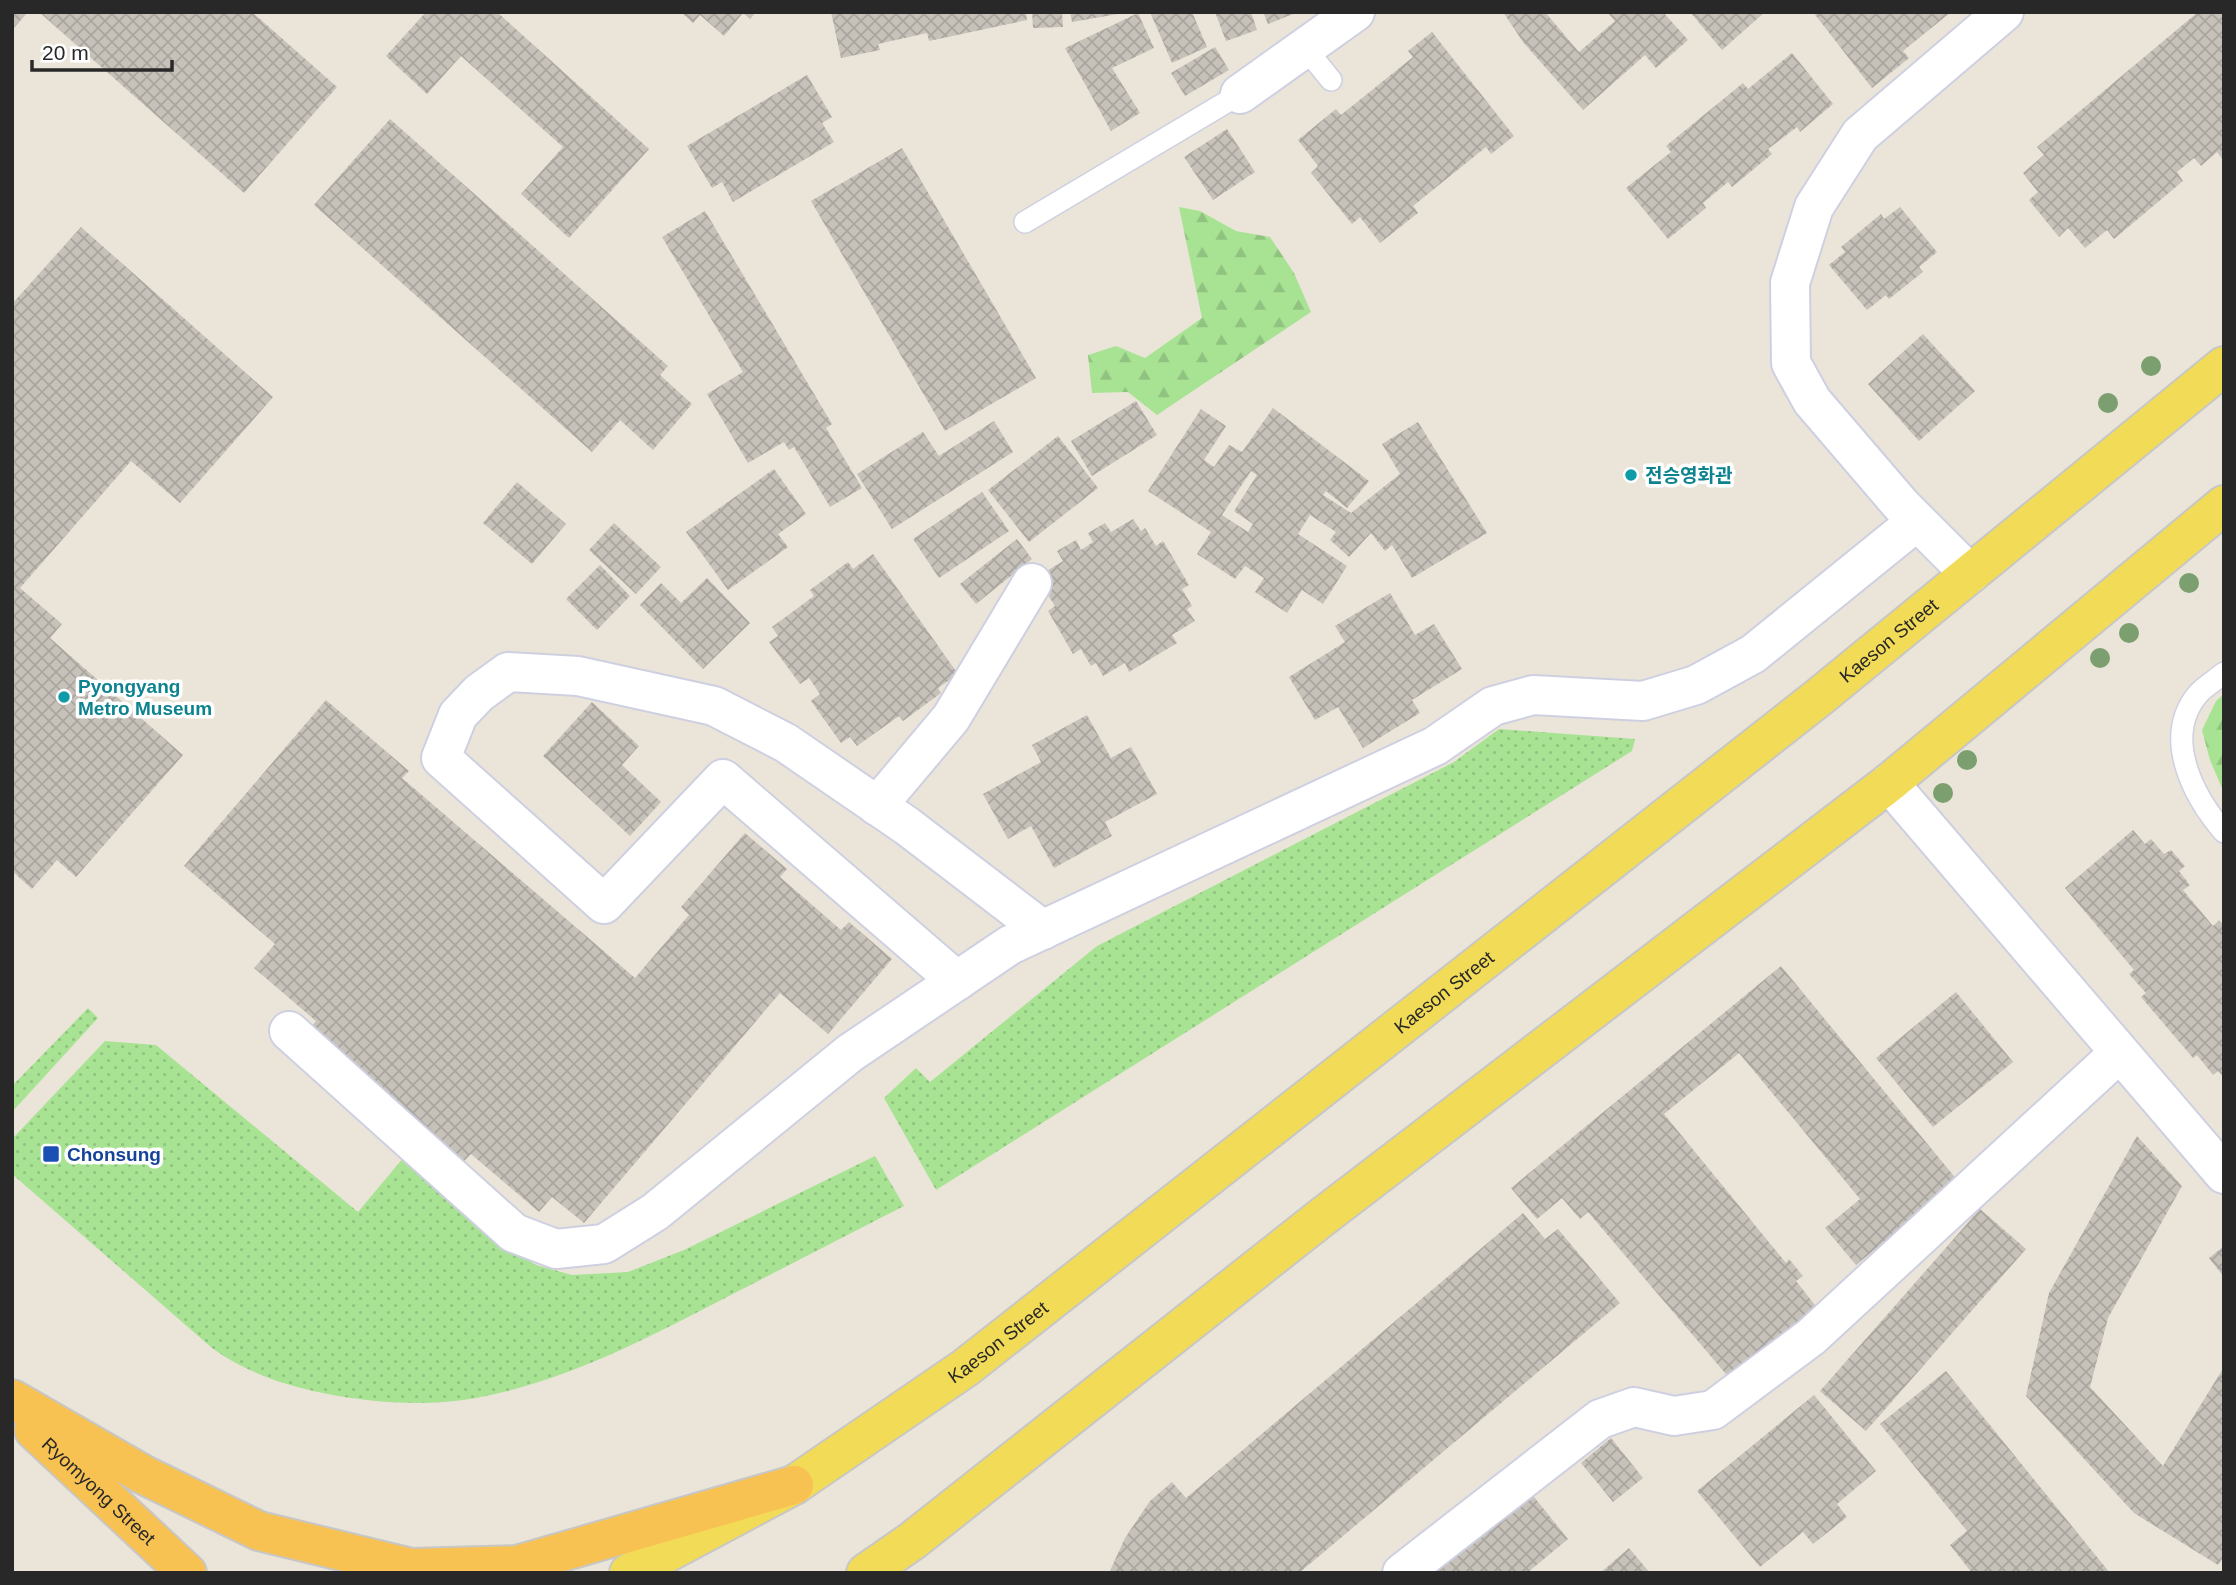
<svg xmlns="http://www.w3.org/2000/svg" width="2236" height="1585" font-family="Arial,'Noto Sans KR',sans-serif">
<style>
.grass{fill:url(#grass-dots)}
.forest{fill:url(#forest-firs)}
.building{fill:url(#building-cross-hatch);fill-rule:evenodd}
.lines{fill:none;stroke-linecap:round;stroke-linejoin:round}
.service-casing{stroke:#ced0e1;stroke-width:24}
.minor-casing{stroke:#ced0e1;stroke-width:42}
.primary-casing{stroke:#c7c7c7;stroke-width:42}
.trunk-casing{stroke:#c7c7c7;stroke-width:42}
.service{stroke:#fff;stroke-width:21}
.minor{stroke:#fff;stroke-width:38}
.primary{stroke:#f2db56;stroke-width:38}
.trunk{stroke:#f8c253;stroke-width:38}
.tree{fill:#7c9f6f}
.culture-dot{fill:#0f9aa8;stroke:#fff;stroke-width:2.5}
.transit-dot{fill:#1a4fb4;stroke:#fff;stroke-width:2.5}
.labels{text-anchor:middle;stroke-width:7;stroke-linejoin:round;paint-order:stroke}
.culture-label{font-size:19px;font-weight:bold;fill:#0d838f;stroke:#fff;text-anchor:start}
.street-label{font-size:19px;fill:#282828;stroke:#fff}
.transit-label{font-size:19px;font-weight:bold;fill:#164399;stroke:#fff;text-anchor:start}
</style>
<defs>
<pattern id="grass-dots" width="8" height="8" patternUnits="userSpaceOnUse" patternTransform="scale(1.75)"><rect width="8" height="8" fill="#a8e394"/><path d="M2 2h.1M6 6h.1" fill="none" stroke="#91c380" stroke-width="1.8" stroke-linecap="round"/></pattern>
<pattern id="forest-firs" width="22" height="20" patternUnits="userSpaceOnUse" patternTransform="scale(1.75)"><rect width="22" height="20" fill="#a8e394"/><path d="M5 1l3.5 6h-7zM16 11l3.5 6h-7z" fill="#91c380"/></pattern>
<pattern id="building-cross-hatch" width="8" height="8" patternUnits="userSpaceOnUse" patternTransform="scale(1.75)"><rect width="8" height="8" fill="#c6c1b9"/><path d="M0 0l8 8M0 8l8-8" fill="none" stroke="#aaa69f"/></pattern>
</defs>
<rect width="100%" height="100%" fill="#ebe5d9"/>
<!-- grass -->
<g class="grass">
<polygon points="1499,729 1635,739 1632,751 936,1190 884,1098 916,1068 930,1082 1097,946 1454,762"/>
<polygon points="88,1008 98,1018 12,1112 12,1086"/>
<path d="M105,1041L156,1045L358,1212L404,1157L507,1248L536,1265L572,1275L628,1272L684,1250L875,1156L904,1206C844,1237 785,1267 725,1298C646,1339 564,1382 476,1398C427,1407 371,1403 323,1393C283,1385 245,1372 212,1348L12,1174V1139Z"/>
</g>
<!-- forest -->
<g class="forest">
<polygon points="1179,207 1200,211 1236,231 1270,237 1294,273 1311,312 1157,415 1128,392 1092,393 1088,355 1116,346 1145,358 1202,318"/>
<polygon points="2224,694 2224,793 2210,760 2202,730 2216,701"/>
</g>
<!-- building -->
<g class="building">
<polygon points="12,12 28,12 12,30"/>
<polygon points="39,12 252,12 337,87 244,193"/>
<polygon points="426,12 497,12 649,149 569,238 521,194 563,147 461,56 427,94 386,56"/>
<polygon points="681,12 756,12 750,19 743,13 724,36 700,15 693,23"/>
<polygon points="831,12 1026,12 1027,20 929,41 927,33 878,44 880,50 841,58"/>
<polygon points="1032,12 1062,12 1063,27 1033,28"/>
<polygon points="1070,12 1118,12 1118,14 1072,22"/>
<polygon points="1150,12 1192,12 1207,47 1172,63"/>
<polygon points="1215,12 1251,12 1257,30 1226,41"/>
<polygon points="1263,12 1298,12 1268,24"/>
<polygon points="1503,12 1545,12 1579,52 1615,21 1607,12 1663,12 1688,40 1656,68 1645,55 1583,110 1523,42"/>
<polygon points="1690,12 1765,12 1722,50"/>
<polygon points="1813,12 1951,12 1903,51 1909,58 1872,88"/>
<polygon points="2198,12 2224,12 2224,161 2217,152 2201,166 2194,158 2177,172 2183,181 2114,239 2107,230 2085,248 2068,228 2059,237 2029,200 2038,192 2023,173 2044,155 2037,147"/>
<polygon points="1138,13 1154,48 1112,68 1140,113 1111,131 1065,48"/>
<polygon points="1432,32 1514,136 1491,154 1486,147 1413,206 1418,213 1380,243 1360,217 1352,224 1311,173 1318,166 1298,140 1336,109 1341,115 1413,57 1408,51"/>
<polygon points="1215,47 1229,70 1185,96 1171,73"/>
<polygon points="1792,53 1833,104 1800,132 1797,127 1768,149 1772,154 1732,187 1728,182 1703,203 1706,208 1668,239 1626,188 1671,152 1666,146 1743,83 1748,89"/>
<polygon points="807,75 832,117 822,123 834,142 733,202 722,182 712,188 687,146"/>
<polygon points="390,119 668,366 660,375 692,404 653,450 620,420 592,452 314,205"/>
<polygon points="1227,129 1255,172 1213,200 1184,157"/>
<polygon points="902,148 1036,378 945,431 811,201"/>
<polygon points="1900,207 1937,252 1919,267 1923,272 1889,299 1886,295 1867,310 1829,265 1845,252 1841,247 1881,214 1884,219"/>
<polygon points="705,211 832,424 826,428 862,488 830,507 794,447 789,450 784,442 748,463 707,394 743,372 662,237"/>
<polygon points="81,227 273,397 180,503 131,461 20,588 62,624 50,638 183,755 76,877 57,860 32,889 12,871 12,304"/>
<polygon points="1923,334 1975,391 1919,441 1868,384"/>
<polygon points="1136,401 1157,435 1092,476 1071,441"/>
<path d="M1273,408L1369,481L1347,508L1326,491L1323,495L1351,513L1400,474L1382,444L1418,422L1487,533L1412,578L1392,545L1385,551L1371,533L1349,557L1330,540L1336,532L1310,515L1298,534L1347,566L1323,604L1302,590L1287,613L1255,592L1264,578L1245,566L1235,579L1197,554L1211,532L1148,491L1201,409L1226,426L1204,460L1214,467L1229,445L1242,452ZM1251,471L1257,475L1234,511L1253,524L1248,532L1222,515Z"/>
<polygon points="994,421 1013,452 892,529 857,474 923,432 939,456"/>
<polygon points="1058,436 1098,488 1029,542 988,490"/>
<polygon points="774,469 806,514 778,534 788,547 728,590 686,532"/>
<polygon points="517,482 566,524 532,564 483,523"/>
<polygon points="982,492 1009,531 939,578 913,539"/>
<polygon points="1133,519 1141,531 1145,528 1156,546 1163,541 1189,585 1182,589 1192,606 1187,609 1195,621 1172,635 1177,643 1129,672 1125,663 1103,676 1096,663 1091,666 1081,649 1073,654 1048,611 1055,606 1044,589 1042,574 1063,561 1057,551 1076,540 1081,550 1093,542 1088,533 1105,523 1111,532"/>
<polygon points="614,523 661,567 636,594 589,550"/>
<polygon points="1017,539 1032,559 976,604 960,584"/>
<polygon points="873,554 958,674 938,688 941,693 903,721 899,716 857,746 850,737 841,743 811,701 820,694 809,678 800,684 769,642 778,636 772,627 814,596 810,590 848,562 853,569"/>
<polygon points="600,565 630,596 597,630 566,599"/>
<polygon points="707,578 750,623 703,669 640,605 661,583 681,603"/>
<polygon points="1390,593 1415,635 1434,624 1462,669 1412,700 1420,713 1363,748 1338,707 1315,720 1289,677 1345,642 1335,626"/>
<polygon points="326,700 409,771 402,778 635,978 689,915 681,907 745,833 787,869 780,877 841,930 849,922 892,959 828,1034 780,993 584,1223 552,1197 539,1212 471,1154 462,1163 308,1031 316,1021 254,968 275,944 184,866"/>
<polygon points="592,702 639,746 622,765 661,802 630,836 543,756"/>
<polygon points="1087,715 1111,758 1131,747 1157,794 1105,822 1112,836 1054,868 1031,826 1008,839 983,794 1041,762 1032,745"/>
<polygon points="2133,830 2145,844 2151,839 2164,854 2171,850 2185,866 2179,871 2190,885 2183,890 2213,926 2219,920 2224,925 2224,1077 2218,1071 2213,1075 2197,1055 2193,1058 2141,997 2146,993 2129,974 2134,970 2065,888"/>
<polygon points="1781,966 1958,1181 1856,1265 1825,1228 1860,1199 1739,1053 1664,1114 1786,1263 1789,1259 1803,1276 1796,1281 1818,1309 1731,1380 1588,1212 1580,1219 1562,1198 1537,1219 1511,1188"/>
<polygon points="1956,992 2013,1062 1933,1127 1876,1058"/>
<polygon points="2137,1136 2182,1186 2108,1318 2090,1387 2163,1466 2224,1367 2224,1556 2218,1565 2134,1513 2026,1396 2049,1293"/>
<polygon points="1980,1209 2026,1249 1866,1431 1820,1391"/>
<polygon points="1523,1213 1545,1239 1558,1229 1620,1303 1299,1573 1109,1573 1125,1538 1150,1501 1172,1482 1186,1498"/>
<polygon points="2224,1246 2224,1277 2209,1258"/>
<polygon points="1946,1371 2110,1573 1972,1573 1950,1545 1967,1531 1880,1424"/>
<polygon points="1814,1395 1876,1471 1837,1504 1847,1517 1813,1544 1803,1532 1760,1567 1697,1491"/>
<polygon points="1611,1438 1643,1478 1613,1502 1581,1463"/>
<polygon points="1530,1492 1568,1539 1527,1573 1431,1573"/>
<polygon points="1629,1548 1650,1573 1600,1573"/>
</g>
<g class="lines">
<defs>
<g id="service">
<polyline points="1305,48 1331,80"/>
<polyline points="1025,222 1240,94"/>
<path d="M2224,673C2216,680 2205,686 2198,694C2162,737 2193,796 2224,832"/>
</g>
<g id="minor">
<polyline points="1240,94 1355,12"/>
<polyline points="1970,574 1902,506 1812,401 1791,363 1790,283 1814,207 1860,135 2004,12"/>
<polyline points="1889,783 2224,1174"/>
<polyline points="877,806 951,718 1032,583"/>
<polyline points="957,981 723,779 604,904 441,758 458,715 479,693 508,672 578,676 714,706 786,743 907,826 1043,930"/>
<polyline points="289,1031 514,1233 556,1249 604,1244 655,1212 850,1053 1010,945 1435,746 1493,706 1533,695 1643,701 1696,685 1753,654 1916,522"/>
<polyline points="1402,1573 1600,1419 1634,1407 1674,1416 1713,1410 1811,1337 2118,1054"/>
</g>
<g id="primary">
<path id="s1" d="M629,1573L794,1485L965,1368L1818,698L2224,366"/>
<polyline points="866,1573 912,1541 1321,1218 1889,783 2224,505"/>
</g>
<g id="trunk">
<polyline points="12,1399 144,1475 259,1531 411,1568 517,1565 794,1485"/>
<path id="s2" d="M34,1430L187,1573"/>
</g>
</defs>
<!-- service casing -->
<use href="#service" class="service-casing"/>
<!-- minor casing -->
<use href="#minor" class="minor-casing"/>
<!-- primary casing -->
<use href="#primary" class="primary-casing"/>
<!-- trunk casing -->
<use href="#trunk" class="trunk-casing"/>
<!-- service -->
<use href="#service" class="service"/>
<!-- minor -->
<use href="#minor" class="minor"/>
<!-- primary -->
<use href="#primary" class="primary"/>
<!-- trunk -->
<use href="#trunk" class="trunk"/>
</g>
<!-- trees -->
<g class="tree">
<circle cx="2151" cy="366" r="10"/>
<circle cx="2108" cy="403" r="10"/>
<circle cx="2189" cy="583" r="10"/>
<circle cx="2129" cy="633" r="10"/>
<circle cx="2100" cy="658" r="10"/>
<circle cx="1967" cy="760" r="10"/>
<circle cx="1943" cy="793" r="10"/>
</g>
<!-- markers -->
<g class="culture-dot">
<circle cx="1631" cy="475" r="7"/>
<circle cx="64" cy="697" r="7"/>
</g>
<rect class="transit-dot" x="42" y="1145" width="18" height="18" rx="3.5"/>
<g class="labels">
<!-- culture labels -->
<g class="culture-label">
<text x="1645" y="482">전승영화관</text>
<text x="78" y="693">Pyongyang<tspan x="78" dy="22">Metro Museum</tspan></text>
</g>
<!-- street labels -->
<g class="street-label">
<text dy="7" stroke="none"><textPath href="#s1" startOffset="1570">Kaeson Street</textPath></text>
<text dy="7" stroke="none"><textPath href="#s1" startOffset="1003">Kaeson Street</textPath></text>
<text dy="7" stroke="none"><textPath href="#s1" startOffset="436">Kaeson Street</textPath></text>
<text dy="7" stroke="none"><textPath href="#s2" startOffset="89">Ryomyong Street</textPath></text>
</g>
<!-- transit labels -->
<g class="transit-label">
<text x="67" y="1161">Chonsung</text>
</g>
</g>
<!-- border -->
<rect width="2236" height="1585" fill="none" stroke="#282828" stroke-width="28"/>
<!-- scale -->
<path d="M32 60v10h140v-10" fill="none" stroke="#282828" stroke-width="3.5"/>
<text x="42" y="60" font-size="21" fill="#282828" stroke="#ffffff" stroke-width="5" paint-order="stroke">20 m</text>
</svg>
